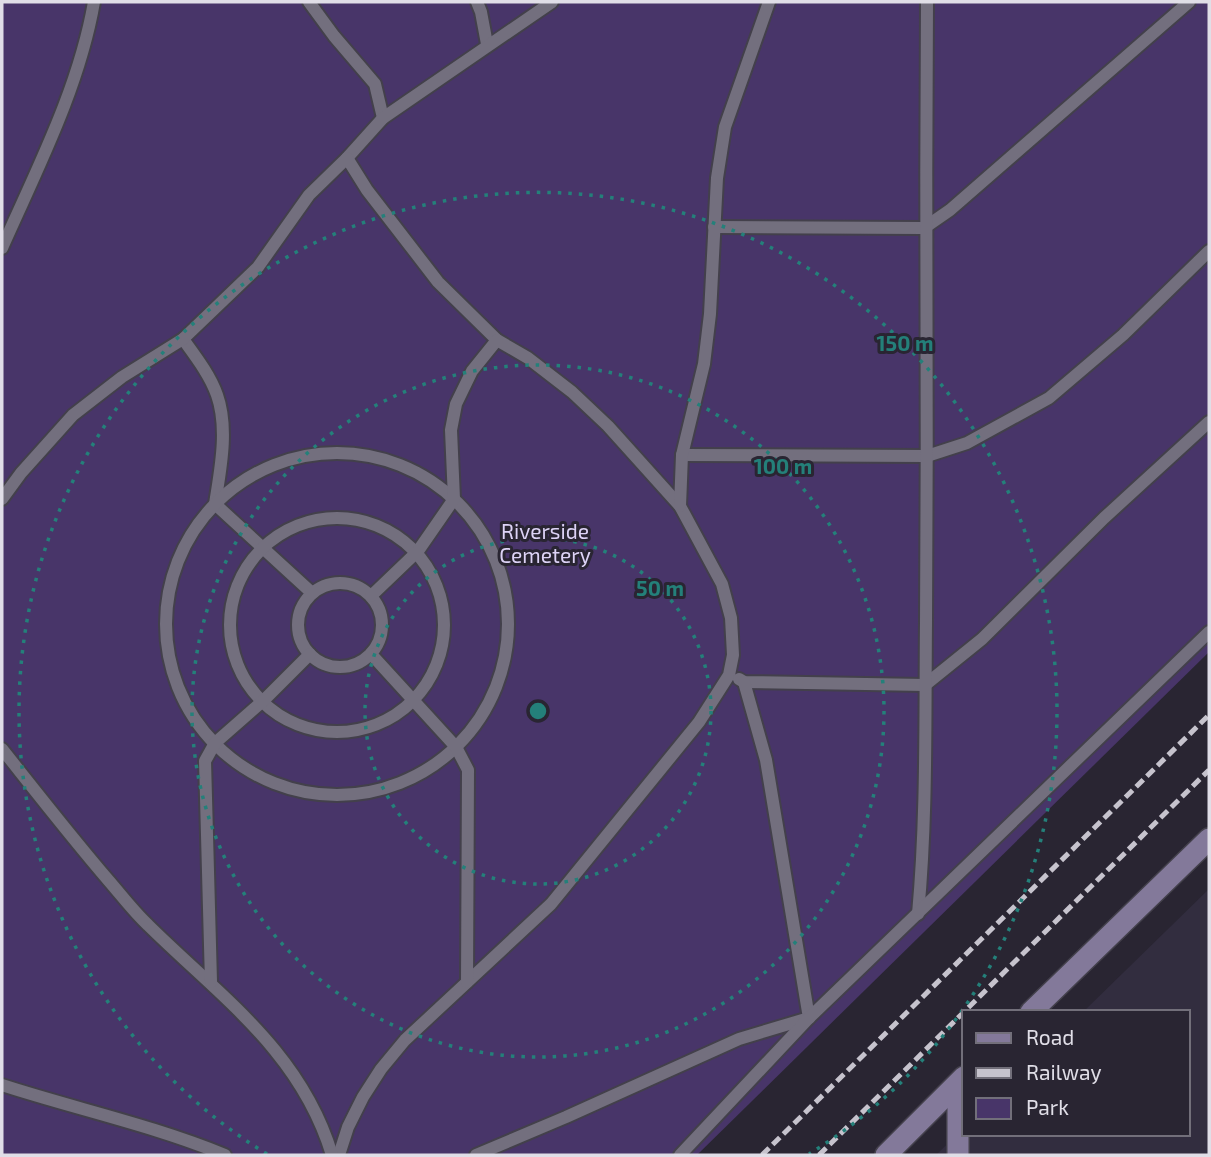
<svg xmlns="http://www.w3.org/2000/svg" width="1211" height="1157" font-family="'Exo 2',sans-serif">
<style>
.built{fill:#322d3f}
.green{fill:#483569}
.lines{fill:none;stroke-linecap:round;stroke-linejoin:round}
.lane-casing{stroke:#43404b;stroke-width:16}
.secondary-casing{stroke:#43404b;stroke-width:24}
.lane{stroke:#736f7e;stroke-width:12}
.secondary{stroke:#83799a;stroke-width:21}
.rail{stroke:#c6c3cd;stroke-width:5;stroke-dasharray:10 5;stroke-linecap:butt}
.ring{fill:none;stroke:#24807a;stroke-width:3.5;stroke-dasharray:3.5 7}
.labels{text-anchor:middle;stroke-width:6;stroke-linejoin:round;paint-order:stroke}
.park-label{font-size:21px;fill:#ddd3f6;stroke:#292532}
.centre{fill:#24807a;stroke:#292532;stroke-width:3.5}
.ring-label{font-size:21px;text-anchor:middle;font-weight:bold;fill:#24807a;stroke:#292532;stroke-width:6;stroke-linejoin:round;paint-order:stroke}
</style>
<rect width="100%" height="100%" fill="#292532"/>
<!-- built -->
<polygon class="built" points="1209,889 1209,1155 936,1155 964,1128 964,1134 1188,1134 1188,1012 1083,1012"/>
<!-- green -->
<polygon class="green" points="2,2 1209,2 1209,652 697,1155 2,1155"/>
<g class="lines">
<defs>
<g id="lane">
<polyline points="309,2 334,36 375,84 383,118"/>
<polyline points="477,2 481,12 487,44"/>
<polyline points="347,158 383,118 552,2"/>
<polyline points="714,227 924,228 950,210 1189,2"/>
<path d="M2,248C37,169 79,88 94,2"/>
<path d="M183,339C196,357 210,375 217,395C229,429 220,471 215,504L312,593"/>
<circle cx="337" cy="624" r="171"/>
<polyline points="682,455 927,456 967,443 1049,398 1123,335 1209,251"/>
<polyline points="2,499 21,473 73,415 122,377 183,339 258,267 309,195 347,158 367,190 438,282 497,340 528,358 572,392 608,426 680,506 722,584 731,618 733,655 729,675 699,722 551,904 405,1040 381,1069 363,1097 348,1127 339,1155"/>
<polyline points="680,506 682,455 704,364 710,314 717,178 725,127 769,2"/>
<circle cx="337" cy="625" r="107"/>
<circle cx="340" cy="625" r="42"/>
<polyline points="371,596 418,551 454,499 451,430 456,404 472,371 497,340"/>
<polyline points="371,654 456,747 468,770 467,982"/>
<polyline points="739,679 744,682 925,685 982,639 1104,518 1209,422"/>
<path d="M2,749C37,793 72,838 109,881C122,896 134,912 148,925C221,997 301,1052 332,1155"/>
<path d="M918,914C927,817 925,720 926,623C928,416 925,209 927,2"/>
<polyline points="211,982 205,761 215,743 264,700 310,654"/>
<path d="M2,1085C76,1109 152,1125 225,1155"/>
<polyline points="476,1155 566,1117 739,1039 809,1018 766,760 744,682"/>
<polyline points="680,1155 809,1018 1209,632"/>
</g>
<g id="secondary">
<polyline points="1031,1012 1209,839"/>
<polyline points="958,1084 958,1155"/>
<polyline points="886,1155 964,1077"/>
</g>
</defs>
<!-- lane casing -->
<use href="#lane" class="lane-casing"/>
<!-- secondary casing -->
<use href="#secondary" class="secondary-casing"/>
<!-- lane -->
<use href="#lane" class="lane"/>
<!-- secondary -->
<use href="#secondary" class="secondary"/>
<!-- rail -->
<g class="rail">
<polyline points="762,1155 1209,715"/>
<polyline points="819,1155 1209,770"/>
</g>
</g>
<!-- distance rings -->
<g class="ring">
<circle cx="538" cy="711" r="173"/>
<circle cx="538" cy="711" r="346"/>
<path d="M267 1154A519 519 0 1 1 809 1154"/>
</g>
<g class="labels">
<!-- park labels -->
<g class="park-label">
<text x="545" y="539">Riverside<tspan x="545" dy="24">Cemetery</tspan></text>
</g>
</g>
<circle cx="538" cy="711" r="10" class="centre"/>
<g class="ring-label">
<text x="905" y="351">150 m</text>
<text x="783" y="474">100 m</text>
<text x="660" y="596">50 m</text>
</g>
<!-- border -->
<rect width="1211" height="1157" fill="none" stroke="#e0dee7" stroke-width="7"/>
<!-- legend -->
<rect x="962" y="1010" width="228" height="126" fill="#292532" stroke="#726f7a" stroke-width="2"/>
<rect x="976" y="1033" width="35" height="10" fill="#83799a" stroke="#726f7a" stroke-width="2"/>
<text x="1026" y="1045" font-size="21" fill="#e0dee7">Road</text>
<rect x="976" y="1068" width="35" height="10" fill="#c6c3cd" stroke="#726f7a" stroke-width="2"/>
<text x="1026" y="1080" font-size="21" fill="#e0dee7">Railway</text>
<rect x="976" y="1098" width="35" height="21" fill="#483569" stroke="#726f7a" stroke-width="2"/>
<text x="1026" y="1115" font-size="21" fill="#e0dee7">Park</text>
</svg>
